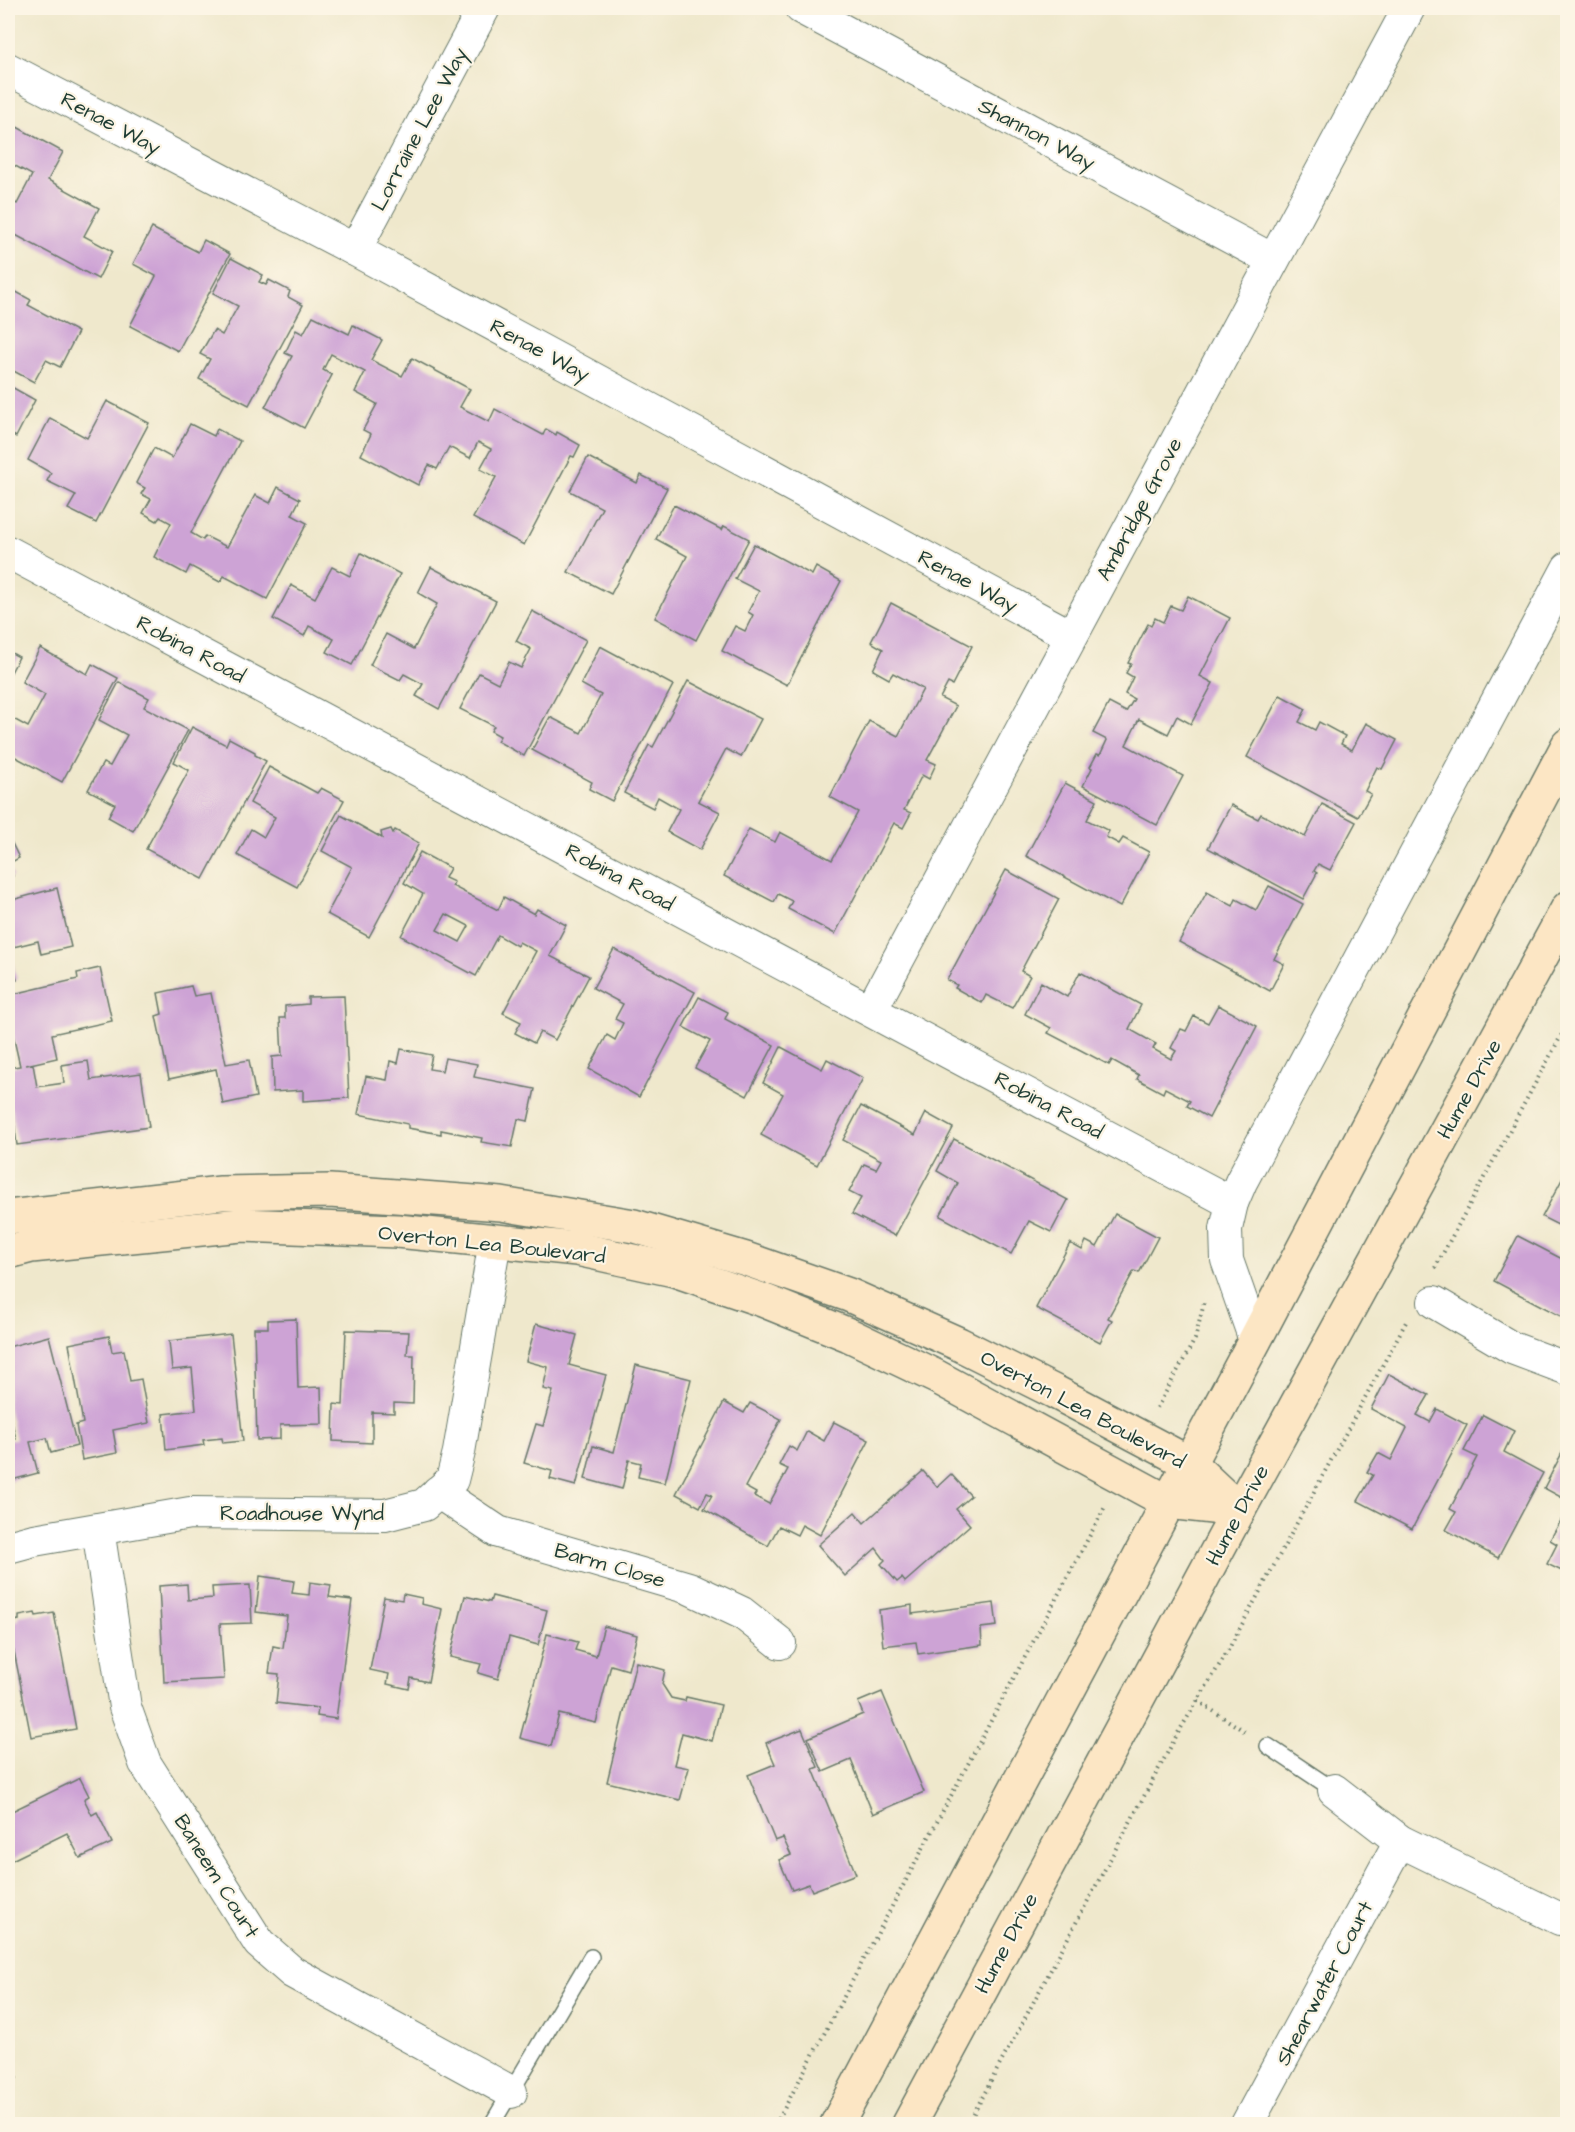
<svg xmlns="http://www.w3.org/2000/svg" width="1575" height="2132" font-family="'Architects Daughter',sans-serif">
<style>
.building{fill:#cda3d5;fill-rule:evenodd}
.lines{fill:none;stroke-linecap:round;stroke-linejoin:round}
.lane-casing{stroke:#687969;stroke-width:18}
.street-casing{stroke:#687969;stroke-width:34}
.secondary-casing{stroke:#687969;stroke-width:36}
.path{stroke:#687969;stroke-width:4;stroke-dasharray:1.5 4.5;stroke-linecap:butt}
.lane{stroke:#fff;stroke-width:15}
.street{stroke:#fff;stroke-width:32}
.secondary{stroke:#fce6c4;stroke-width:33}
.labels{text-anchor:middle;stroke-width:4.5;stroke-linejoin:round;paint-order:stroke}
.street-label{font-size:21px;fill:#1f3d34;stroke:#fcf5e5}
</style>
<rect width="100%" height="100%" fill="#fcf5e5"/>
<filter id="ink" filterUnits="userSpaceOnUse"><feTurbulence type="fractalNoise" baseFrequency=".0167" numOctaves="2"/><feDisplacementMap in="SourceGraphic" scale="12" xChannelSelector="R" yChannelSelector="G"/><feConvolveMatrix kernelMatrix="1 2 1 2 8 2 1 2 1" color-interpolation-filters="sRGB"/></filter>
<filter id="wash" filterUnits="userSpaceOnUse"><feTurbulence type="fractalNoise" baseFrequency=".008" numOctaves="4" result="noise"/><feDisplacementMap in="SourceGraphic" scale="24" xChannelSelector="R" yChannelSelector="G"/><feGaussianBlur stdDeviation="1.35" result="paint"/><feColorMatrix in="noise" values="0 0 0 0 0 0 0 0 0 0 0 0 0 0 0 0 0 1.4 0 .05"/><feComposite in="paint" operator="in"/></filter>
<g filter="url(#wash)">
<rect width="100%" height="100%" fill="#efe8cc"/>
<g id="blocks">
<!-- building -->
<g class="building">
<polygon points="17,127 63,152 48,180 99,208 84,236 112,251 98,279 8,231 8,199 17,204 32,175 8,162 8,144"/>
<polygon points="152,228 198,252 204,240 230,254 178,351 130,326 156,276 133,264"/>
<polygon points="231,258 263,275 259,282 266,285 269,280 290,291 288,297 303,305 249,405 199,379 210,359 200,354 214,330 222,335 238,306 213,293"/>
<polygon points="9,288 31,300 28,305 78,332 60,367 46,360 34,382 8,368"/>
<polygon points="313,316 349,334 353,325 382,340 371,360 402,376 412,358 470,389 460,407 489,422 495,409 543,435 546,429 556,435 557,432 580,445 574,457 571,456 524,545 473,518 496,477 480,469 491,449 478,442 470,458 449,447 437,469 429,465 418,485 361,455 371,434 363,430 377,404 355,392 365,372 331,354 323,370 332,375 304,428 265,407 292,356 285,353 296,330 303,334"/>
<polygon points="8,385 35,400 16,437 8,432"/>
<polygon points="107,401 149,423 96,523 68,509 76,495 47,481 51,473 28,460 50,418 87,438"/>
<polygon points="190,424 214,436 217,429 240,441 191,533 203,540 205,536 227,547 255,495 270,503 278,487 300,499 292,515 307,523 267,599 224,576 220,582 190,566 186,574 154,557 171,523 160,517 157,521 143,513 151,499 141,494 145,488 136,483 154,448 172,458"/>
<polygon points="588,457 637,483 641,475 667,488 611,594 568,572 602,508 570,491"/>
<polygon points="674,505 722,530 724,526 749,539 696,640 655,618 687,556 656,539"/>
<polygon points="754,544 812,575 816,567 841,581 787,685 722,651 735,626 745,631 753,615 748,612 759,591 735,579"/>
<polygon points="361,553 400,574 352,665 327,652 334,639 309,626 304,636 273,619 291,585 315,598 332,567 350,576"/>
<polygon points="431,567 496,601 439,709 416,696 423,684 404,674 400,680 370,665 386,634 414,649 437,604 418,593"/>
<polygon points="1188,596 1230,618 1200,676 1213,683 1191,724 1177,716 1168,734 1139,719 1126,745 1183,776 1157,825 1083,786 1092,768 1090,767 1097,754 1100,755 1107,740 1093,733 1109,703 1126,712 1134,699 1125,694 1133,677 1126,673 1131,664 1128,663 1148,624 1151,626 1155,618 1163,622 1171,606 1181,610"/>
<polygon points="891,603 972,646 952,685 948,683 940,698 956,706 927,760 936,764 929,779 922,775 904,810 911,813 903,828 894,823 835,934 788,909 792,901 778,894 774,902 724,876 749,829 775,842 780,832 832,860 858,812 830,797 869,721 898,736 923,689 893,673 889,679 873,670 883,649 871,642"/>
<polygon points="532,611 586,640 524,756 497,741 500,736 491,731 494,726 460,709 479,673 498,683 509,662 521,668 531,649 516,641"/>
<polygon points="600,646 673,685 612,801 589,789 592,782 532,750 550,717 581,733 601,695 581,684"/>
<polygon points="40,648 87,674 92,664 118,678 62,782 8,753 8,722 10,717 28,727 45,695 22,682"/>
<polygon points="8,651 19,657 8,678"/>
<polygon points="688,681 761,719 741,757 726,749 698,801 720,812 700,850 667,832 679,809 658,797 653,808 624,793 649,745 653,747"/>
<polygon points="119,682 149,698 144,707 188,730 133,831 108,817 115,804 88,790 103,763 110,766 127,735 99,720"/>
<polygon points="1280,695 1306,709 1299,722 1315,730 1319,722 1345,736 1341,744 1352,750 1366,723 1397,740 1382,769 1377,767 1365,791 1371,794 1358,817 1247,757"/>
<polygon points="192,727 226,745 229,738 255,752 255,755 266,761 203,879 146,849 189,770 174,762"/>
<polygon points="269,767 317,793 321,788 344,800 297,887 237,855 251,829 264,837 275,817 250,803"/>
<polygon points="1065,783 1097,800 1087,820 1109,831 1106,837 1119,844 1123,838 1149,852 1120,907 1026,856"/>
<polygon points="1322,804 1356,822 1330,870 1318,864 1314,871 1317,873 1303,899 1208,848 1231,805 1258,819 1261,814 1305,837"/>
<polygon points="341,815 382,838 381,832 391,829 393,833 395,830 419,843 369,937 327,914 352,867 322,851"/>
<polygon points="8,835 19,858 8,864"/>
<path d="M420,852L450,868L445,878L454,882L452,886L498,910L504,897L534,914L537,909L566,925L550,956L589,976L555,1040L540,1032L534,1043L515,1033L521,1022L503,1013L536,951L519,942L517,946L498,935L476,976L401,936L423,894L404,883ZM446,914L469,926L460,942L437,930Z"/>
<polygon points="8,865 13,876 8,879"/>
<polygon points="1006,870 1059,899 1021,971 1030,976 1012,1008 986,995 982,1003 955,988 957,985 947,980"/>
<polygon points="1269,886 1303,904 1274,959 1284,964 1270,991 1179,942 1207,892 1233,906 1236,899 1256,910"/>
<polygon points="57,888 71,947 41,954 38,941 9,948 17,980 8,983 8,901"/>
<polygon points="614,949 695,992 639,1097 589,1069 607,1035 615,1040 623,1023 615,1019 623,1004 593,988"/>
<polygon points="100,968 112,1021 52,1034 57,1058 26,1065 33,1064 37,1087 64,1083 62,1065 88,1061 91,1080 141,1073 149,1127 17,1145 12,1108 8,1109 8,1068 20,1066 13,1035 8,1036 8,990 9,995 78,979 77,973"/>
<polygon points="1080,972 1141,1005 1129,1029 1156,1044 1153,1049 1171,1059 1176,1051 1171,1048 1181,1029 1186,1031 1194,1016 1208,1023 1218,1005 1257,1026 1209,1118 1187,1106 1190,1101 1165,1088 1163,1093 1137,1079 1139,1075 1112,1060 1109,1065 1048,1033 1051,1028 1025,1014 1041,982 1067,997"/>
<polygon points="191,986 194,996 211,993 226,1064 249,1060 256,1097 223,1104 216,1069 169,1079 156,1016 162,1014 158,993"/>
<polygon points="344,996 349,1098 303,1101 303,1090 273,1092 272,1057 282,1056 280,1018 285,1018 285,1006 308,1004 308,997"/>
<polygon points="699,997 728,1012 725,1019 774,1045 747,1096 695,1068 710,1041 683,1027"/>
<polygon points="781,1047 822,1069 827,1059 863,1078 817,1165 761,1135 783,1094 763,1083"/>
<polygon points="401,1049 432,1055 429,1069 442,1071 445,1058 477,1064 474,1077 535,1089 528,1121 518,1119 512,1147 481,1142 482,1138 441,1130 441,1134 408,1128 408,1124 358,1114 366,1076 387,1080 390,1061 398,1063"/>
<polygon points="861,1106 915,1135 926,1113 953,1128 895,1236 852,1214 861,1198 849,1192 864,1164 876,1169 881,1160 843,1140"/>
<polygon points="954,1139 1068,1200 1051,1232 1029,1221 1011,1254 940,1216 958,1183 937,1171"/>
<polygon points="1568,1168 1568,1230 1542,1217"/>
<polygon points="1115,1214 1158,1237 1139,1273 1134,1271 1108,1318 1112,1320 1100,1342 1036,1308 1070,1243 1082,1250 1086,1241 1097,1247"/>
<polygon points="1518,1236 1568,1262 1568,1320 1494,1281"/>
<polygon points="296,1319 298,1388 321,1387 322,1424 280,1425 280,1439 257,1440 254,1328 268,1328 268,1320"/>
<polygon points="536,1324 577,1335 569,1365 606,1375 576,1486 550,1479 552,1471 524,1463 536,1424 543,1426 553,1391 543,1389 548,1367 526,1361"/>
<polygon points="346,1330 409,1332 407,1355 414,1355 413,1404 394,1403 394,1413 372,1412 372,1443 333,1441 334,1404 343,1405"/>
<polygon points="231,1334 243,1441 223,1443 222,1438 203,1440 204,1445 166,1450 163,1414 196,1410 192,1368 172,1370 169,1341"/>
<polygon points="49,1336 77,1446 51,1453 47,1438 30,1442 38,1473 8,1481 8,1441 16,1439 8,1407 8,1347"/>
<polygon points="109,1336 112,1352 124,1350 130,1381 141,1379 149,1423 113,1430 117,1453 82,1460 76,1425 83,1423 69,1344"/>
<polygon points="636,1365 691,1379 665,1483 638,1477 641,1463 629,1460 622,1489 585,1479 593,1446 614,1452"/>
<polygon points="1389,1374 1429,1395 1417,1415 1430,1422 1437,1409 1467,1425 1412,1529 1358,1501 1373,1475 1367,1472 1378,1453 1391,1460 1407,1428 1371,1409"/>
<polygon points="724,1402 744,1413 750,1403 781,1419 745,1487 756,1493 754,1496 769,1504 788,1469 779,1465 789,1446 797,1451 807,1431 824,1441 834,1422 869,1440 820,1535 802,1525 797,1535 779,1526 768,1546 704,1509 712,1495 707,1493 700,1507 676,1494"/>
<polygon points="1483,1415 1514,1431 1504,1452 1543,1473 1498,1558 1446,1530 1456,1512 1450,1509 1477,1457 1464,1451"/>
<polygon points="1563,1451 1568,1453 1568,1501 1544,1488"/>
<polygon points="923,1471 937,1487 951,1474 971,1496 956,1509 970,1525 905,1582 902,1578 897,1582 881,1564 885,1560 876,1548 845,1576 818,1545 855,1512 864,1523"/>
<polygon points="1568,1508 1568,1574 1547,1564 1557,1544 1550,1540"/>
<polygon points="260,1576 294,1581 292,1593 309,1595 310,1582 331,1585 329,1597 352,1600 336,1719 317,1716 318,1708 276,1703 279,1674 269,1673 273,1646 283,1648 287,1616 256,1612"/>
<polygon points="187,1584 188,1600 213,1598 212,1587 250,1585 252,1623 220,1624 224,1679 164,1682 159,1586"/>
<polygon points="403,1594 422,1598 421,1604 442,1609 428,1682 411,1678 409,1689 387,1684 389,1674 370,1670 384,1597 402,1600"/>
<polygon points="465,1596 490,1602 492,1596 547,1610 538,1645 509,1637 498,1679 478,1673 481,1664 450,1657"/>
<polygon points="994,1603 997,1626 981,1628 982,1645 918,1654 916,1642 883,1646 879,1610 912,1605 912,1614"/>
<polygon points="35,1613 36,1616 54,1613 76,1729 31,1737 14,1651 8,1653 8,1622 19,1620 19,1616"/>
<polygon points="604,1626 637,1635 628,1670 611,1665 596,1723 559,1714 551,1746 520,1738 547,1634 578,1642 575,1650 596,1656"/>
<polygon points="636,1662 665,1670 662,1684 671,1698 685,1701 686,1697 721,1705 712,1741 682,1733 674,1765 689,1768 680,1800 607,1782"/>
<polygon points="882,1692 924,1792 873,1814 851,1760 823,1772 808,1738 863,1714 858,1702"/>
<polygon points="802,1729 818,1767 813,1769 856,1874 812,1891 809,1884 792,1890 779,1860 791,1855 783,1838 775,1841 748,1775 775,1764 766,1743"/>
<polygon points="80,1778 89,1796 84,1799 92,1815 97,1812 112,1843 80,1858 67,1833 8,1862 8,1813"/>
<polygon points="8,2063 17,2078 8,2084"/>
</g>
</g>
</g>
<g filter="url(#ink)">
<use href="#blocks" fill-opacity="0" stroke="#687969" stroke-width="1.5"/>
<g class="lines">
<defs>
<g id="lane">
<polyline points="1268,1746 1334,1790"/>
<polyline points="492,2124 591,1957"/>
</g>
<g id="street">
<polyline points="801,8 1273,260"/>
<polyline points="8,69 355,250 1071,636"/>
<polyline points="355,250 484,8"/>
<polyline points="8,552 1232,1203"/>
<polyline points="871,1010 1409,8"/>
<polyline points="1434,1302 1512,1348 1568,1369"/>
<polyline points="1255,1340 1227,1260 1226,1229 1232,1203 1241,1182 1568,568"/>
<polyline points="438,1492 498,1532 689,1588 742,1613 780,1643"/>
<polyline points="98,1529 125,1707 145,1763 259,1943 292,1972 511,2092"/>
<polyline points="8,1547 34,1540 190,1513 385,1515 424,1505 452,1480 459,1452 495,1241"/>
<polyline points="1334,1790 1400,1841 1560,1919"/>
<polyline points="1247,2124 1400,1841"/>
</g>
<g id="secondary">
<polyline points="8,1217 221,1193 330,1191 501,1204 634,1226 746,1259 849,1295 959,1344 1055,1392 1189,1463 1239,1510"/>
<polyline points="8,1252 31,1246 241,1225 397,1231 577,1249 674,1270 765,1301 849,1335 937,1377 1168,1502 1239,1510"/>
<polyline points="837,2124 1255,1340 1568,745"/>
<polyline points="909,2124 1239,1510 1568,908"/>
</g>
</defs>
<!-- lane casing -->
<use href="#lane" class="lane-casing"/>
<!-- street casing -->
<use href="#street" class="street-casing"/>
<!-- secondary casing -->
<use href="#secondary" class="secondary-casing"/>
<!-- path -->
<g class="path">
<polyline points="1435,1268 1568,1023"/>
<polyline points="1157,1408 1195,1339 1204,1303"/>
<polyline points="1198,1701 1247,1733"/>
<polyline points="776,2124 1105,1507"/>
<polyline points="968,2124 1178,1733 1226,1654 1406,1322"/>
</g>
<!-- lane -->
<use href="#lane" class="lane"/>
<!-- street -->
<use href="#street" class="street"/>
<!-- secondary -->
<use href="#secondary" class="secondary"/>
</g>
</g>
<g class="labels">
<!-- street labels -->
<g class="street-label">
<text transform="translate(111 123) rotate(28)" y="7">Renae Way</text>
<text transform="translate(419 129) rotate(-62)" y="7">Lorraine Lee Way</text>
<text transform="translate(1037 134) rotate(28)" y="7">Shannon Way</text>
<text transform="translate(540 350) rotate(28)" y="7">Renae Way</text>
<text transform="translate(1139 509) rotate(-62)" y="7">Ambridge Grove</text>
<text transform="translate(968 581) rotate(28)" y="7">Renae Way</text>
<text transform="translate(191 649) rotate(28)" y="7">Robina Road</text>
<text transform="translate(620 877) rotate(28)" y="7">Robina Road</text>
<text transform="translate(1469 1089) rotate(-61)" y="7">Hume Drive</text>
<text transform="translate(1049 1105) rotate(28)" y="7">Robina Road</text>
<text transform="translate(492 1244) rotate(6)" y="7">Overton Lea Boulevard</text>
<text transform="translate(1083 1409) rotate(28)" y="7">Overton Lea Boulevard</text>
<text x="302" y="1520">Roadhouse Wynd</text>
<text transform="translate(1237 1515) rotate(-62)" y="7">Hume Drive</text>
<text transform="translate(610 1565) rotate(16)" y="7">Barm Close</text>
<text transform="translate(217 1876) rotate(58)" y="7">Baneem Court</text>
<text transform="translate(1006 1943) rotate(-62)" y="7">Hume Drive</text>
<text transform="translate(1324 1983) rotate(-62)" y="7">Shearwater Court</text>
</g>
</g>
<!-- margin -->
<rect width="1575" height="2132" fill="none" stroke="#fcf5e5" stroke-width="30"/>
</svg>
